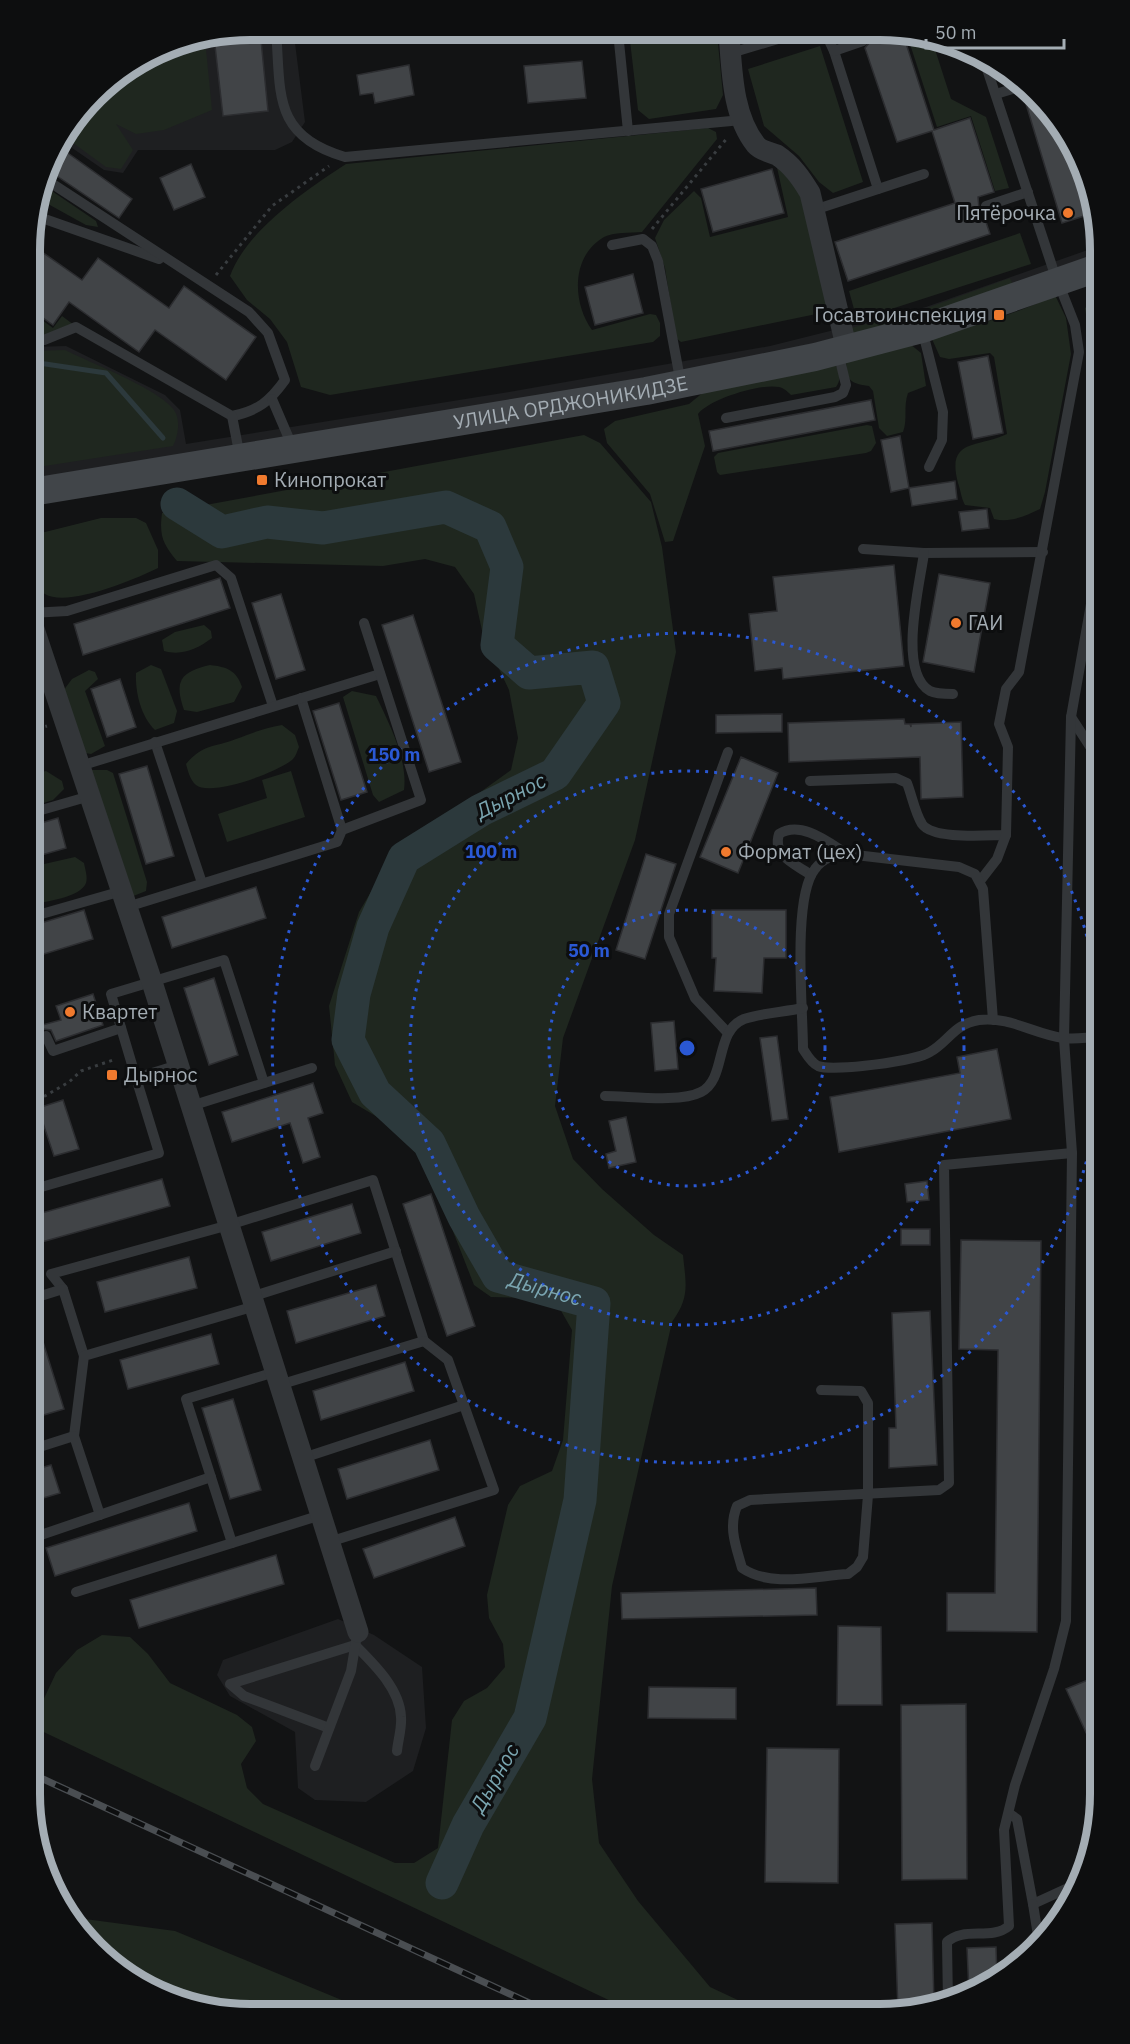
<svg xmlns="http://www.w3.org/2000/svg" width="1130" height="2044" font-family="'IBM Plex Sans',sans-serif">
<style>
.built{fill:#1e1f21}
.green{fill:#1f271f}
.lines{fill:none;stroke-linecap:round;stroke-linejoin:round}
.stream{stroke:#2c393c;stroke-width:5}
.river{stroke:#2c393c;stroke-width:33}
.building{fill:#414447;stroke:#2c2d30;stroke-width:1.5}
.path{stroke:#393d40;stroke-width:3;stroke-dasharray:3 4.5;stroke-linecap:butt}
.lane{stroke:#333639;stroke-width:10}
.street{stroke:#333639;stroke-width:21}
.secondary{stroke:#414549;stroke-width:28}
.rail-casing{stroke:#4a4e52;stroke-width:7}
.rail{stroke:#0d0e0f;stroke-width:4.5;stroke-dasharray:14;stroke-linecap:butt}
.ring{fill:none;stroke:#2a58d4;stroke-width:3;stroke-dasharray:3 6}
.poi-dot{fill:#f07a2e;stroke:#0d0e0f;stroke-width:2}
.labels{text-anchor:middle;stroke-width:6;stroke-linejoin:round;paint-order:stroke}
.poi-label{font-size:20px;fill:#a4adb4;stroke:#0d0e0f;text-anchor:start}
.street-label{font-size:20px;fill:#a4adb4;stroke:#0d0e0f}
.water-label{font-size:21px;font-style:italic;fill:#7aa5b0;stroke:#0d0e0f}
.rim{fill:none;stroke:#a4adb4;stroke-width:8}
.centre{fill:#2a58d4;stroke:#0d0e0f;stroke-width:3}
.ring-label{font-size:18px;text-anchor:middle;font-weight:bold;fill:#2a58d4;stroke:#0d0e0f;stroke-width:6;stroke-linejoin:round;paint-order:stroke}
</style>
<rect width="100%" height="100%" fill="#121314"/>
<!-- built -->
<g class="built">
<polygon points="250,30 305,30 295,43 305,122 292,142 275,150 138,150 123,173 104,170 62,141 105,85 166,47"/>
<polygon points="1099,246 1100,256 918,318 736,362 32,482 32,347 66,346 165,395 180,410 186,444 509,392 770,346 926,307"/>
<polygon points="338,1619 374,1635 422,1667 426,1728 413,1771 366,1802 315,1800 298,1788 295,1732 230,1696 217,1675 223,1660"/>
</g>
<!-- green -->
<g class="green">
<polygon points="629,32 717,33 723,95 716,109 649,119 638,110"/>
<polygon points="918,34 931,37 951,99 986,117 1009,188 995,191 971,116 937,127 908,38"/>
<polygon points="205,39 212,110 164,130 136,134 116,124 133,150 121,169 106,167 65,137 105,85 166,47"/>
<polygon points="820,46 863,182 833,193 819,182 799,156 764,126 748,69"/>
<path d="M708,128L716,132L717,139L642,232C631,233 613,232 604,237C571,256 572,302 592,330L650,314L656,315L660,323V336L653,342L330,395L301,387L287,342L270,319L247,300L230,276C246,231 306,190 346,164Z"/>
<polygon points="776,163 806,196 832,308 826,312 681,342 676,338 665,268 655,238 664,220 694,191 701,198 710,237 788,217"/>
<polygon points="43,185 96,221 98,227 86,225 39,199"/>
<polygon points="1020,233 1031,264 857,320 849,291"/>
<polygon points="1010,278 1015,289 854,338 851,328 927,308"/>
<path d="M1055,295L1066,318L1071,354L1045,492L1040,509C1025,516 1011,523 994,519L990,508L965,505C961,498 961,491 958,483C946,438 978,448 1007,434L994,357L990,353L949,359L940,357L932,339L937,334C979,325 1016,314 1055,295Z"/>
<polygon points="1100,297 1100,392 1093,392 1087,387 1092,353 1085,308"/>
<polygon points="32,313 53,328 62,316 74,325 50,335 32,335"/>
<path d="M910,344L921,353L926,386L908,393C903,407 908,419 903,432L887,436L879,428L873,391L869,386C850,383 847,382 846,361Z"/>
<path d="M65,350C91,363 159,389 174,410C181,420 178,436 173,446L32,468V351Z"/>
<path d="M835,363C839,372 842,379 836,387L791,395C788,392 784,388 779,387C761,383 709,399 698,414L705,446L673,541L665,542L650,494L607,443L604,429L615,421L689,404L705,391Z"/>
<polygon points="867,425 872,426 876,443 871,451 866,453 720,475 717,472 714,457 718,453"/>
<path d="M584,435L600,443L651,502L662,547L676,652L635,840L563,1038L555,1106L573,1159L602,1189L654,1235L683,1255C686,1285 690,1297 672,1322L612,1586L592,1779L599,1843L638,1901L710,1987L768,2014L636,2013L31,1726L56,1673L77,1650L102,1635L130,1637L148,1654L170,1683L237,1715L252,1727L256,1741L241,1764L247,1788L263,1804L395,1863H414L438,1848L452,1720L464,1701L487,1688L505,1667L503,1644L489,1618L487,1595L508,1505L520,1486L552,1471L563,1440L572,1330L560,1309L530,1298L491,1297L474,1285L427,1165L389,1124L352,1102L335,1065L329,1006L359,912L393,855L511,770L518,738L509,690L483,635L474,594L455,567L425,559L383,566L177,561C163,544 159,536 162,513Z"/>
<path d="M101,518H136L146,523L158,550V568C136,579 67,608 45,594C40,591 36,585 31,581V539L41,533Z"/>
<path d="M204,625L211,631L212,638C197,649 182,656 164,651L162,640L175,632Z"/>
<path d="M151,665L161,669L177,711L174,723L155,730C141,717 135,692 136,673Z"/>
<path d="M210,665C227,667 236,670 242,687L234,702L197,712L184,710C174,681 180,672 210,665Z"/>
<polygon points="89,670 95,672 98,679 85,691 105,746 91,754 85,753 63,691 72,679"/>
<path d="M352,691L376,696C389,723 408,760 404,790L379,802L373,795L343,697Z"/>
<path d="M282,725L295,735L299,747C297,751 296,756 293,759C279,772 211,797 196,785C190,780 188,771 186,764C204,743 214,748 236,739C252,733 264,728 282,725Z"/>
<polygon points="90,770 107,770 113,773 147,882 146,891 131,897"/>
<polygon points="46,771 62,781 64,789 53,800 31,807 31,774"/>
<polygon points="291,771 305,817 227,842 218,814 267,798 262,780"/>
<path d="M75,857L84,863C85,869 88,877 86,883C80,898 45,901 31,905V867Z"/>
<path d="M70,1917L175,1931L344,2001L342,2012C303,2012 261,2017 222,2012C168,2006 96,1966 70,1917Z"/>
</g>
<g class="lines">
<!-- stream -->
<polyline class="stream" points="32,362 106,373 163,438"/>
<!-- river -->
<path class="river" id="s1" d="M177,504L222,532L267,522L323,528L446,507L490,527L507,567L497,645L529,673L593,667L604,703L555,774L481,810L404,858L373,927L354,994L348,1040L375,1093L429,1143L464,1217L498,1276L594,1303L580,1500L530,1718L468,1825L442,1883"/>
</g>
<!-- building -->
<g class="building">
<polygon points="250,30 260,30 268,111 223,116 214,37"/>
<polygon points="865,34 903,34 934,130 970,118 994,192 978,197 979,209 983,213 990,234 848,281 835,242 955,203 932,131 897,142 865,48 870,42"/>
<polygon points="582,61 586,98 528,103 524,66"/>
<polygon points="409,65 414,95 375,103 373,93 360,95 357,75"/>
<polygon points="1030,90 1063,128 1088,179 1094,213 1062,223 1023,94"/>
<polygon points="58,146 132,199 119,218 48,170"/>
<polygon points="191,164 205,197 174,210 160,178"/>
<polygon points="772,169 784,213 713,232 701,189"/>
<polygon points="32,245 82,280 98,258 169,308 184,286 256,337 226,380 155,330 139,352 69,302 53,325 32,310"/>
<polygon points="633,274 643,313 595,325 585,287"/>
<polygon points="988,356 1003,433 973,439 958,362"/>
<polygon points="871,400 875,420 713,451 709,431"/>
<polygon points="900,436 909,488 891,492 881,440"/>
<polygon points="955,481 957,499 912,506 909,488"/>
<polygon points="987,509 989,528 962,531 959,512"/>
<polygon points="894,565 904,666 783,679 782,668 755,671 749,614 777,611 773,577"/>
<polygon points="939,574 990,583 974,672 923,662"/>
<polygon points="220,578 230,608 83,655 74,624"/>
<polygon points="281,594 305,670 276,679 252,603"/>
<polygon points="413,615 461,762 429,772 382,625"/>
<polygon points="120,679 136,727 107,737 91,689"/>
<polygon points="339,703 367,792 341,800 313,711"/>
<polygon points="782,714 782,732 716,733 716,715"/>
<polygon points="904,719 905,724 910,724 911,727 911,724 961,722 963,797 921,799 920,757 789,762 788,723"/>
<polygon points="741,757 778,773 738,873 700,857"/>
<polygon points="147,766 174,856 146,864 119,774"/>
<polygon points="58,818 66,848 31,858 31,826"/>
<polygon points="646,854 676,864 645,959 616,950"/>
<polygon points="256,887 266,918 172,948 162,917"/>
<polygon points="84,910 93,939 31,958 31,926"/>
<polygon points="712,910 786,910 786,958 764,958 762,993 714,991 716,958 712,958"/>
<polygon points="214,978 238,1055 209,1065 184,988"/>
<polygon points="93,994 103,1025 56,1041 51,1030 43,1029 39,1036 42,1046 31,1050 31,1028 61,1020 56,1006"/>
<polygon points="674,1021 678,1069 655,1071 651,1023"/>
<polygon points="777,1036 788,1119 772,1121 760,1038"/>
<polygon points="997,1049 1011,1119 839,1152 830,1097 960,1073 957,1057"/>
<polygon points="313,1083 323,1113 308,1118 320,1157 303,1163 290,1123 232,1142 222,1112"/>
<polygon points="63,1100 79,1149 54,1156 38,1108"/>
<polygon points="626,1117 636,1162 609,1168 606,1154 616,1151 609,1121"/>
<polygon points="162,1179 170,1206 31,1245 31,1216"/>
<polygon points="927,1181 929,1200 907,1202 905,1184"/>
<polygon points="431,1194 475,1326 447,1336 403,1204"/>
<polygon points="352,1204 361,1233 271,1261 262,1232"/>
<rect x="901" y="1229" width="29" height="16"/>
<polygon points="961,1240 1041,1241 1037,1632 947,1631 947,1593 995,1593 998,1350 959,1349"/>
<polygon points="189,1257 197,1288 105,1312 97,1282"/>
<polygon points="376,1285 385,1316 296,1343 287,1311"/>
<polygon points="930,1311 937,1465 889,1468 889,1428 896,1428 892,1313"/>
<polygon points="31,1313 34,1313 64,1409 37,1417 30,1396"/>
<polygon points="211,1334 219,1364 128,1389 120,1360"/>
<polygon points="405,1362 414,1391 321,1420 313,1391"/>
<polygon points="233,1399 261,1490 230,1499 202,1408"/>
<polygon points="430,1440 439,1470 347,1499 338,1469"/>
<polygon points="51,1465 60,1493 30,1502 30,1471"/>
<polygon points="189,1503 197,1531 55,1576 46,1548"/>
<polygon points="455,1517 465,1546 374,1578 363,1549"/>
<polygon points="276,1555 284,1584 139,1628 130,1600"/>
<polygon points="816,1588 817,1615 622,1619 621,1593"/>
<polygon points="838,1626 881,1627 882,1705 837,1705"/>
<polygon points="1100,1675 1100,1763 1066,1689"/>
<polygon points="649,1687 736,1688 736,1719 648,1718"/>
<polygon points="966,1704 967,1879 902,1880 901,1705"/>
<polygon points="767,1748 839,1749 838,1883 765,1882"/>
<polygon points="932,1923 934,2005 898,2011 895,1924"/>
<polygon points="996,1947 997,1979 969,1993 967,1948"/>
</g>
<g class="lines">
<!-- path -->
<g class="path">
<polyline points="652,229 728,137"/>
<polyline points="216,275 272,206 329,166"/>
<polyline points="31,731 47,726"/>
<polyline points="31,1104 69,1082 81,1071 116,1059"/>
</g>
<!-- lane -->
<g class="lane">
<path d="M276,30C281,93 272,136 345,157L742,120"/>
<polyline points="618,32 628,131"/>
<polyline points="826,34 834,51 878,189"/>
<polyline points="834,51 863,41"/>
<polyline points="731,53 798,33"/>
<polyline points="996,94 1025,85"/>
<polyline points="986,206 1028,192"/>
<polyline points="814,210 924,174"/>
<polyline points="36,216 159,259"/>
<polyline points="612,245 643,239 652,246 658,261 681,384"/>
<polyline points="922,329 943,412 942,440 929,467"/>
<path d="M32,339L44,340L76,327L232,416C258,411 270,401 285,380L268,333L249,312L45,179"/>
<polyline points="272,399 293,448"/>
<polyline points="232,416 240,457"/>
<polyline points="726,418 835,397 843,393 846,385 838,352"/>
<polyline points="863,549 924,553 1043,552"/>
<path d="M924,553C920,584 897,672 930,691C936,694 947,694 953,694"/>
<polyline points="31,613 67,611 216,565 231,578 273,706"/>
<polyline points="301,698 342,830"/>
<polyline points="1071,717 1100,762"/>
<polyline points="155,742 202,883"/>
<polyline points="80,766 380,674"/>
<path d="M810,781L896,778L907,783C912,796 915,813 922,824C933,840 987,835 1006,835"/>
<polyline points="31,813 90,796"/>
<path d="M811,875C795,864 772,856 779,834C801,820 828,842 847,854"/>
<polyline points="980,881 997,859 1006,835 1008,747 999,724 1006,689 1019,672 1079,352 1075,325 1053,269 983,57"/>
<polyline points="127,907 337,842 342,830 421,800 364,623"/>
<polyline points="31,917 122,891"/>
<path d="M993,1020L983,889L975,874L959,867L847,854C834,855 823,858 815,869C792,898 803,1009 803,1049C807,1055 811,1063 818,1066C833,1072 916,1061 930,1052C949,1041 954,1024 979,1020C1009,1016 1034,1034 1063,1038C1075,1040 1088,1037 1100,1037"/>
<polyline points="728,1033 695,998 669,937 669,914 728,752"/>
<polyline points="46,1036 53,1051 121,1028"/>
<polyline points="178,1065 136,1078 111,994 224,960 264,1083"/>
<path d="M605,1096C630,1096 680,1103 701,1092C727,1079 714,1031 744,1019C762,1013 784,1012 803,1008"/>
<polyline points="191,1106 312,1068"/>
<polyline points="31,1190 159,1153 136,1078"/>
<polyline points="63,1289 51,1274 229,1225 373,1180 424,1341 279,1385"/>
<polyline points="251,1297 396,1251"/>
<polyline points="31,1299 63,1289 84,1356"/>
<path d="M821,1390L861,1391L868,1403V1495L863,1557L857,1567L848,1574C814,1576 771,1588 742,1568C736,1546 728,1528 737,1506L750,1500L939,1490L949,1483L944,1165L1072,1153"/>
<polyline points="74,1436 84,1356 255,1306"/>
<polyline points="30,1450 74,1436 100,1515"/>
<polyline points="303,1458 464,1405"/>
<polyline points="32,1538 211,1477"/>
<polyline points="329,1542 494,1490 448,1360 424,1341"/>
<polyline points="232,1543 186,1399 275,1372"/>
<polyline points="76,1592 321,1515"/>
<path d="M329,1728L244,1696L230,1684L355,1645C374,1664 400,1689 401,1717C402,1728 398,1740 397,1751"/>
<polyline points="315,1766 351,1671 356,1641"/>
<polyline points="1010,1814 1017,1819 1033,1904 1081,1882"/>
<polyline points="1033,1904 1039,1942"/>
<path d="M948,2003L947,1942C964,1926 991,1941 1009,1926L1004,1830L1015,1785L1054,1669L1066,1621L1072,1153L1064,1039L1071,717L1100,553"/>
</g>
<!-- street -->
<g class="street">
<path d="M729,33C732,70 732,115 756,145C761,151 770,152 777,155C792,165 801,178 810,193L847,350"/>
<polyline points="31,620 152,982 358,1632"/>
</g>
<!-- secondary -->
<path class="secondary" id="s2" d="M32,492L646,391L815,357L922,329L1100,267"/>
<defs>
<polyline id="rail" points="30,1773 551,2013"/>
</defs>
<!-- rail casing -->
<use href="#rail" class="rail-casing"/>
<!-- rail -->
<use href="#rail" class="rail"/>
</g>
<!-- distance rings -->
<g class="ring">
<circle cx="687" cy="1048" r="138"/>
<circle cx="687" cy="1048" r="277"/>
<path d="M1100 1091A415 415 0 1 1 1100 1005"/>
</g>
<!-- markers -->
<g class="poi-dot">
<circle cx="1068" cy="213" r="6"/>
<rect x="993" y="309" width="12" height="12" rx="3"/>
<rect x="256" y="474" width="12" height="12" rx="3"/>
<circle cx="956" cy="623" r="6"/>
<circle cx="726" cy="852" r="6"/>
<circle cx="70" cy="1012" r="6"/>
<rect x="106" y="1069" width="12" height="12" rx="3"/>
</g>
<g class="labels">
<!-- poi labels -->
<g class="poi-label">
<text x="1056" y="220" text-anchor="end">Пятёрочка</text>
<text x="987" y="322" text-anchor="end">Госавтоинспекция</text>
<text x="274" y="487">Кинопрокат</text>
<text x="968" y="630">ГАИ</text>
<text x="738" y="859">Формат (цех)</text>
<text x="82" y="1019">Квартет</text>
<text x="124" y="1082">Дырнос</text>
</g>
<!-- street labels -->
<g class="street-label">
<text dy="7" stroke="none"><textPath href="#s2" startOffset="546">УЛИЦА ОРДЖОНИКИДЗЕ</textPath></text>
</g>
<!-- water labels -->
<g class="water-label">
<text transform="translate(511 796) rotate(-27)" y="7">Дырнос</text>
<text dy="7" stroke="none"><textPath href="#s1" startOffset="1378">Дырнос</textPath></text>
<text transform="translate(495 1778) rotate(-60)" y="7">Дырнос</text>
</g>
</g>
<!-- crop -->
<path d="M0 0H1130V2044H0ZM250 40H880A210 210 0 0 1 1090 250V1794A210 210 0 0 1 880 2004H250A210 210 0 0 1 40 1794V250A210 210 0 0 1 250 40Z" fill="#0d0e0f" fill-rule="evenodd"/>
<path class="rim" d="M250 40H880A210 210 0 0 1 1090 250V1794A210 210 0 0 1 880 2004H250A210 210 0 0 1 40 1794V250A210 210 0 0 1 250 40Z"/>
<circle cx="687" cy="1048" r="9" class="centre"/>
<g class="ring-label">
<text x="394" y="761">150 m</text>
<text x="491" y="858">100 m</text>
<text x="589" y="957">50 m</text>
</g>
<!-- scale -->
<path d="M926 39v9h138v-9" fill="none" stroke="#a4adb4" stroke-width="3"/>
<text x="935" y="39" font-size="18" fill="#a4adb4" stroke="#0d0e0f" stroke-width="4.5" paint-order="stroke">50 m</text>
</svg>
